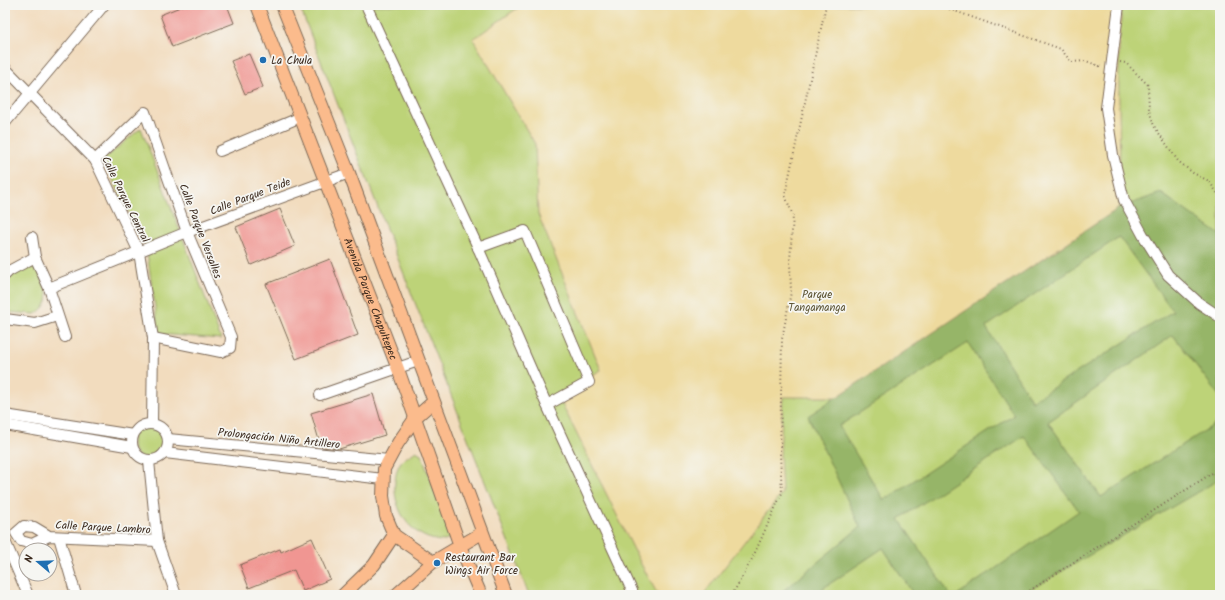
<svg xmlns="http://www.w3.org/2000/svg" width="1225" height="600" font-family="Kalam,sans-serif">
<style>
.green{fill:#bdd378;stroke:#7c7e4b}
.forest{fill:#96b568;stroke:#687043;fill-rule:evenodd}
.sand{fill:#eeda9e;stroke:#94825e}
.building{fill:#f09692}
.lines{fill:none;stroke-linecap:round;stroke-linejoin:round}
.minor-casing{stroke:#7b6856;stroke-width:12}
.major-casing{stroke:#7b6856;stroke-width:14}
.path{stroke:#7b6856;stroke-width:2;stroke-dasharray:1 3;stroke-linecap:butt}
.minor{stroke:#fff;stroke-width:10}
.major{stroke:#fbbb8c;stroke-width:12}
.poi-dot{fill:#1f6fb2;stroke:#f6f6f2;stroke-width:1.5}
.labels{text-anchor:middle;stroke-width:3.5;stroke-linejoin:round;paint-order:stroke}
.poi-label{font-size:11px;fill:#3b2a1e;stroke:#f6f6f2;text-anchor:start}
.street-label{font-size:11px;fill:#3b2a1e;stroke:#f6f6f2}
.park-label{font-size:11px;fill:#5c5434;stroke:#f6f6f2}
</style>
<rect width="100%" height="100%" fill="#f6f6f2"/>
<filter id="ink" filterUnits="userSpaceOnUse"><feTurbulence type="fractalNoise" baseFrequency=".025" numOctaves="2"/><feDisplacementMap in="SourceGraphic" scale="8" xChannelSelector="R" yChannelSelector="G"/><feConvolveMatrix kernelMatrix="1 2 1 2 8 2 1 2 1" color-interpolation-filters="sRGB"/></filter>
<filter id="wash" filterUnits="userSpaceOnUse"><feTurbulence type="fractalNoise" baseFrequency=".012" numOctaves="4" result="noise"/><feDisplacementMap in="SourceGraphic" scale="16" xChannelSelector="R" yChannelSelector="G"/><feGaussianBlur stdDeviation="0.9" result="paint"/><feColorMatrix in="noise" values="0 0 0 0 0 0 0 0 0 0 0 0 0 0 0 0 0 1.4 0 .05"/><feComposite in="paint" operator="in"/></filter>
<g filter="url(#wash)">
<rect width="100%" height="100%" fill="#f2dcbe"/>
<!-- green -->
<g class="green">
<polygon points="299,5 1220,5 1220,595 529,595"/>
<polygon points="141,128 221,339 159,334 146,246 103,160"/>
<path d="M25,265L38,270C45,288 57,301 35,314L6,312L5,283L21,267Z"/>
<circle cx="150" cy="442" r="18"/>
<path d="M416,451L421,454L452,536L445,541C413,541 392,511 395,480C396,475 397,467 401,462C404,458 411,455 416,451Z"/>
</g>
<!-- forest -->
<path class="forest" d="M1161,193L1220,235V397L1173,335L1048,422L1101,497L1220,421V479L1021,595H957L1079,511L1024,436L899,519L950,595H914L883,548L813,595H778L860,527L808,416L1119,208ZM1119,237L1173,311L1032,401L986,327ZM968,343L1014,415L884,500L839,426Z"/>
<!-- sand -->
<path class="sand" d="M522,5H1122C1115,73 1122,140 1119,208L837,397H783L780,455L782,493L703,595H658L641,564L557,394L601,370L538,214L535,144L473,39Z"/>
<g id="blocks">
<!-- building -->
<g class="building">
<polygon points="185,5 227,5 234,23 172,47 160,15"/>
<polygon points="249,54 263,87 245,94 231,61"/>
<polygon points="280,209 295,246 251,265 236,227"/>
<polygon points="330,259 358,335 296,359 266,284"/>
<polygon points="373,394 385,435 339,449 321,447 311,413"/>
<polygon points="312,538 330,579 303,591 294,570 249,588 240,565 280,549 281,552"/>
</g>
</g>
</g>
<g filter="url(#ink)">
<use href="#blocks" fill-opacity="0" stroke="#7b6856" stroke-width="1"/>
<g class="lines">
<defs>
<g id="minor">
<polyline points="366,5 476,243 545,401 634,595"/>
<polyline points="1119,5 1106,108 1113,155 1124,200 1143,235 1168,275 1199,303 1220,317"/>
<polyline points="5,68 95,160 139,252 153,338 152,424"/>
<polyline points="5,123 104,5"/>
<polyline points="220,151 301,117"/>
<polyline points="95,160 145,112 187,232 231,337 230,348 221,352 153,338"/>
<polyline points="32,237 35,257 49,288 65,337"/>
<polyline points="478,248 525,231 589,382 547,405"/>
<polyline points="5,275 9,271 35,257"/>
<polyline points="49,288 187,232 349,173"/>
<polyline points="5,319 35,323 57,316"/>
<polyline points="320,395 418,361"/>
<polyline points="5,415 133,435"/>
<circle cx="150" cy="442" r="18"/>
<polyline points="5,425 132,447"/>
<polyline points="168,439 389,460"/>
<polyline points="165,453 383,479"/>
<polyline points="149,461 157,541 176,595"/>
<polyline points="49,536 34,527 24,526 16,533 21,541 32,544 49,536 157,541"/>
<polyline points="59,537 76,595"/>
<polyline points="5,541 28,595"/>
</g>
<g id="major">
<path id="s1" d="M257,5L398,369L460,546L481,595"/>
<polyline points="282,5 349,173 506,595"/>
<polyline points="433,562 394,535 386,516 383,496 384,469 398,443 416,417 433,402"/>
<polyline points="343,595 374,565 394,535"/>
<polyline points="396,595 433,562 482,533"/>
</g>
</defs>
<!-- minor casing -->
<use href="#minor" class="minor-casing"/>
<!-- major casing -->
<use href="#major" class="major-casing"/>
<!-- path -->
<g class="path">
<polyline points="938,5 1061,49 1071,62 1086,61 1102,67"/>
<polyline points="1120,62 1126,63 1148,85 1149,110 1154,126 1178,161 1193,173 1209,181 1220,197"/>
<polyline points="732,595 752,559 782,493 780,455 782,339 791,292 790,261 793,216 785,195 826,5"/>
<polyline points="1023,595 1220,468"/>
</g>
<!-- minor -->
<use href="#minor" class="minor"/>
<!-- major -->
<use href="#major" class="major"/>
</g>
</g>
<!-- markers -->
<g class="poi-dot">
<circle cx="263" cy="60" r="4"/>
<circle cx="437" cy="563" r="4"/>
</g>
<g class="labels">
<!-- poi labels -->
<g class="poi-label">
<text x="271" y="64">La Chula</text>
<text x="445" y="561">Restaurant Bar<tspan x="445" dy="13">Wings Air Force</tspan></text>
</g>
<!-- street labels -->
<g class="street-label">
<text transform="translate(250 196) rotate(-21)" y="4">Calle Parque Teide</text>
<text transform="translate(126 199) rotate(64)" y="4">Calle Parque Central</text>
<text transform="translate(201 231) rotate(69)" y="4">Calle Parque Versalles</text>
<text dy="4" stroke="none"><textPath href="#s1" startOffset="315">Avenida Parque Chapultepec</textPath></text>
<text transform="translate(279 438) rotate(6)" y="4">Prolongación Niño Artillero</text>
<text transform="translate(103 527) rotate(3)" y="4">Calle Parque Lambro</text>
</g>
<!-- park labels -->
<g class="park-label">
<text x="817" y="298">Parque<tspan x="817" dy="13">Tangamanga</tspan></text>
</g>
</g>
<!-- margin -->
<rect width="1225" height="600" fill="none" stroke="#f6f6f2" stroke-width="20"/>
<!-- north arrow -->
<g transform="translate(38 562) rotate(289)"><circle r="19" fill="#f6f6f2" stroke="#aba49d"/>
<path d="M0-3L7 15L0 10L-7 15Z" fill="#1f6fb2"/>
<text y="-6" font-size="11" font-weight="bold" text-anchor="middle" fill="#3b2a1e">N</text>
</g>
</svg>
